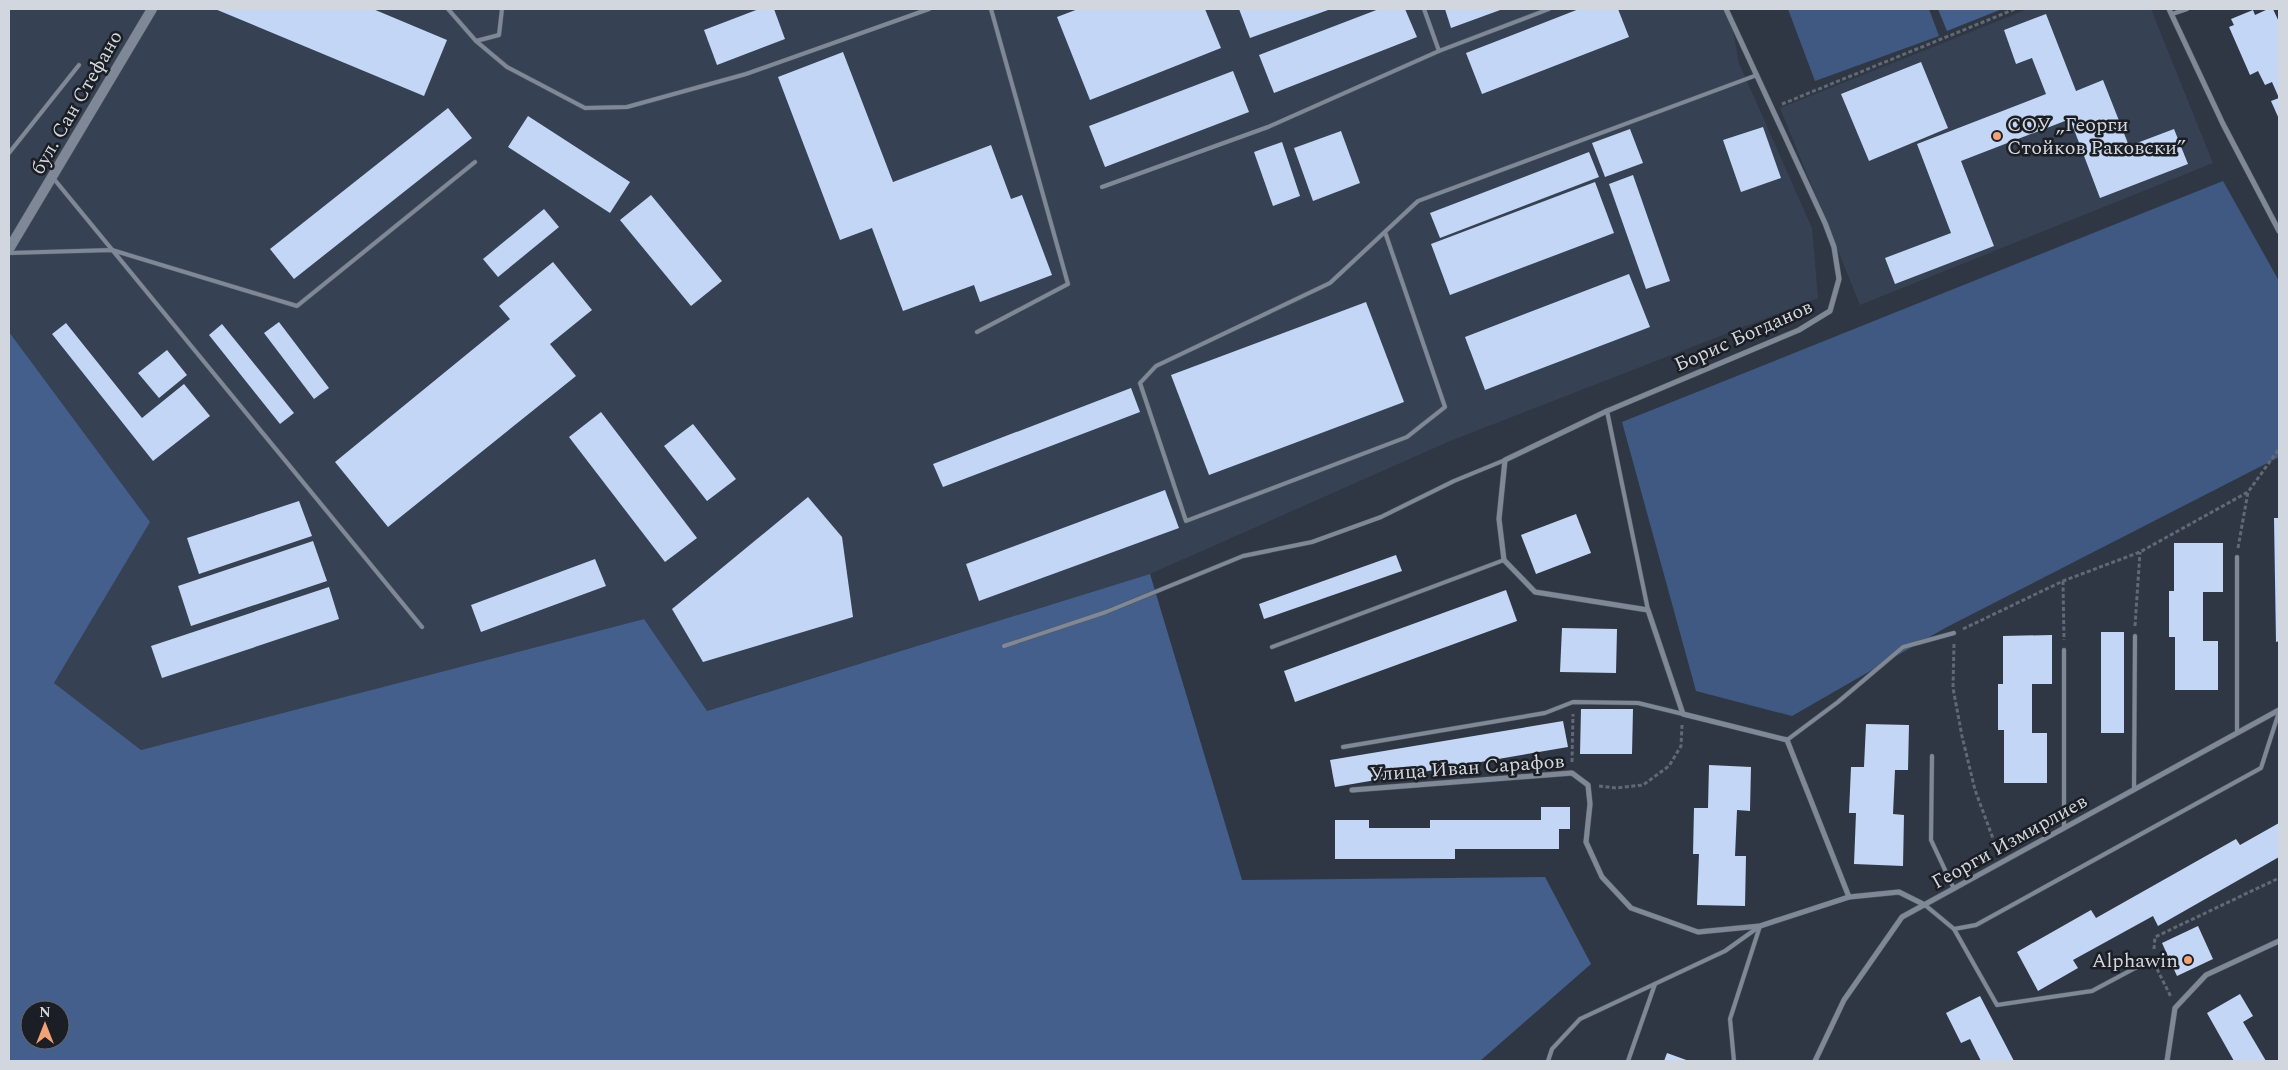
<svg xmlns="http://www.w3.org/2000/svg" width="2288" height="1070" font-family="Spectral,serif">
<style>
.built{fill:#364153}
.green{fill:#405983}
.forest{fill:#455f8c;fill-rule:evenodd}
.building{fill:#c3d6f5}
.lines{fill:none;stroke-linecap:round;stroke-linejoin:round}
.lane-casing{stroke:#4f5660;stroke-width:5}
.street-casing{stroke:#4f5660;stroke-width:6}
.secondary-casing{stroke:#4f5660;stroke-width:11}
.path{stroke:#626974;stroke-width:3;stroke-dasharray:4 2.5;stroke-linecap:butt}
.lane{stroke:#7f8897;stroke-width:4}
.street{stroke:#7f8897;stroke-width:5}
.secondary{stroke:#7f8897;stroke-width:10}
.poi-dot{fill:#efa377;stroke:#1b1e24;stroke-width:2}
.labels{text-anchor:middle;stroke-width:5;stroke-linejoin:round;paint-order:stroke}
.street-label{font-size:20px;fill:#d2d7df;stroke:#1b1e24}
.poi-label{font-size:20px;fill:#d2d7df;stroke:#1b1e24;text-anchor:start}
</style>
<rect width="100%" height="100%" fill="#2f3744"/>
<!-- built -->
<g class="built">
<polygon points="9,9 1729,9 1739,63 1812,228 1818,298 1450,441 1150,574 706,711 644,619 141,750 54,683 150,522 9,332"/>
<polygon points="2028,9 2151,9 2213,163 1860,305 1780,108"/>
</g>
<!-- green -->
<g class="green">
<polygon points="1788,9 1929,9 1939,36 1815,81"/>
<polygon points="2223,181 2279,281 2279,457 1945,628 1792,716 1696,691 1622,422"/>
</g>
<!-- forest -->
<g class="forest">
<polygon points="1938,9 2002,9 1947,31"/>
<path d="M9,332L150,522L54,683L141,750L644,619L707,711L1150,574L1242,880L1545,877L1591,964L1480,1061H9ZM30,1010H60V1040H30Z"/>
</g>
<!-- building -->
<g class="building">
<polygon points="215,9 373,9 447,40 424,96"/>
<polygon points="759,9 774,9 785,39 717,65 704,30"/>
<polygon points="1078,9 1205,9 1221,48 1090,100 1057,17"/>
<polygon points="1239,9 1331,9 1250,38"/>
<polygon points="1379,9 1405,9 1417,37 1274,93 1259,55"/>
<polygon points="1445,9 1503,9 1451,28"/>
<polygon points="1579,9 1618,9 1629,37 1482,94 1466,53"/>
<polygon points="2268,9 2273,9 2279,22 2279,98 2272,82 2265,85 2258,71 2250,75 2229,27 2234,25 2231,19 2253,10 2255,15"/>
<polygon points="2046,14 2076,91 2103,80 2129,146 2174,129 2188,164 2100,198 2070,119 1961,161 1994,246 1895,284 1885,258 1951,233 1917,144 2046,94 2032,58 2016,64 2004,30"/>
<polygon points="843,52 893,182 991,145 1011,199 1022,195 1052,275 980,302 974,285 903,311 872,228 840,240 778,77"/>
<polygon points="1921,62 1948,128 1869,161 1841,94"/>
<polygon points="1233,71 1249,112 1105,167 1089,126"/>
<polygon points="2279,98 2279,119 2271,101"/>
<polygon points="448,108 472,138 294,279 270,249"/>
<polygon points="528,116 630,182 610,213 508,147"/>
<polygon points="1763,127 1781,178 1741,192 1723,140"/>
<polygon points="1630,129 1643,163 1605,177 1592,143"/>
<polygon points="1341,131 1360,183 1313,201 1294,148"/>
<polygon points="1282,142 1300,196 1273,206 1254,152"/>
<polygon points="1589,152 1599,177 1440,238 1430,213"/>
<polygon points="1633,175 1670,281 1646,289 1609,184"/>
<polygon points="1595,182 1614,233 1450,295 1431,244"/>
<polygon points="651,195 722,281 691,306 620,220"/>
<polygon points="544,209 559,227 498,277 483,259"/>
<polygon points="553,262 592,310 550,344 576,376 388,527 335,462 510,319 499,306"/>
<polygon points="1629,274 1650,327 1485,390 1465,337"/>
<polygon points="1366,302 1404,402 1209,475 1171,375"/>
<polygon points="279,322 329,388 314,399 264,333"/>
<polygon points="66,323 142,418 184,384 210,416 153,461 52,334"/>
<polygon points="222,324 294,413 280,424 209,335"/>
<polygon points="167,350 187,375 159,398 138,373"/>
<polygon points="1131,388 1140,412 943,487 933,464"/>
<polygon points="601,412 697,538 665,562 569,437"/>
<polygon points="693,424 736,479 707,501 664,446"/>
<polygon points="1165,490 1179,528 979,601 966,564"/>
<polygon points="808,497 842,537 853,617 703,662 672,609"/>
<polygon points="299,501 312,536 199,574 187,538"/>
<polygon points="1576,514 1591,553 1536,574 1521,535"/>
<polygon points="2274,518 2279,518 2279,641 2276,642"/>
<polygon points="313,541 327,581 191,626 178,586"/>
<polygon points="2174,543 2223,543 2223,592 2203,592 2203,641 2218,641 2218,690 2175,690 2175,637 2169,637 2169,591 2174,591"/>
<polygon points="1396,555 1402,571 1264,619 1259,604"/>
<polygon points="595,559 606,586 481,632 471,605"/>
<polygon points="329,587 339,619 162,678 151,646"/>
<polygon points="1506,590 1517,621 1295,702 1284,671"/>
<polygon points="1562,628 1617,629 1616,673 1560,672"/>
<rect x="2101" y="632" width="23" height="101"/>
<polygon points="2052,635 2052,684 2032,684 2032,733 2047,733 2047,783 2004,783 2004,730 1998,730 1998,684 2003,684 2003,636"/>
<polygon points="1581,709 1633,709 1632,754 1580,754"/>
<polygon points="1563,721 1568,747 1335,787 1330,760"/>
<polygon points="1866,724 1909,725 1908,770 1895,770 1893,814 1904,815 1903,866 1854,864 1856,813 1849,813 1851,767 1864,767"/>
<polygon points="1709,765 1751,767 1750,811 1737,810 1735,856 1746,856 1745,906 1697,905 1699,854 1693,854 1694,808 1708,808"/>
<polygon points="1541,807 1570,807 1570,829 1559,829 1559,849 1455,849 1455,859 1335,859 1335,820 1369,820 1369,828 1430,828 1430,820 1541,820"/>
<polygon points="2279,823 2279,857 2158,926 2153,916 2073,960 2078,968 2038,991 2017,952 2091,910 2096,918 2236,839 2240,845"/>
<polygon points="2198,926 2213,959 2177,976 2162,943"/>
<polygon points="2240,994 2253,1016 2243,1022 2266,1061 2234,1061 2207,1013"/>
<polygon points="1980,996 2014,1061 1981,1061 1970,1039 1961,1043 1946,1013"/>
<polygon points="1667,1053 1689,1061 1664,1061"/>
</g>
<g class="lines">
<defs>
<g id="lane">
<polyline points="448,9 476,41 499,35 502,9"/>
<polyline points="1424,9 1439,51"/>
<polyline points="2172,14 2187,9"/>
<polyline points="476,41 507,67 585,108 627,107 746,74 929,9"/>
<polyline points="9,153 79,65"/>
<polyline points="54,179 422,627"/>
<polyline points="1102,187 1268,127 1439,51 1549,9"/>
<polyline points="1385,232 1445,407 1407,437 1186,521 1140,383 1156,366 1330,283 1418,201 1757,75"/>
<polyline points="9,253 112,250 297,306 475,162"/>
<polyline points="977,332 1068,284 991,9"/>
<polyline points="1607,411 1648,610"/>
<polyline points="2237,557 2237,733"/>
<polyline points="1004,646 1106,612 1243,556 1312,542 1381,517 1454,481 1505,460"/>
<polyline points="1272,647 1504,560"/>
<polyline points="2064,650 2064,828"/>
<polyline points="1787,740 1838,702 1903,647 1954,633"/>
<polyline points="1343,747 1545,713 1573,702 1638,703 1683,714"/>
<polyline points="1932,756 1931,840 1954,889"/>
<polyline points="2134,790 2135,636"/>
<polyline points="1925,905 1954,929 1997,1005 2092,991 2152,959"/>
<polyline points="1954,929 1976,925 2261,768 2279,712"/>
<polyline points="1548,1061 1552,1049 1580,1019 1725,951 1760,926"/>
<polyline points="1628,1061 1655,984"/>
<polyline points="1734,1061 1730,1019 1760,926"/>
</g>
<g id="street">
<polyline points="1726,9 1825,223 1834,247 1839,279 1830,311 1799,330 1607,411 1505,460 1499,519 1504,560 1535,592 1648,610 1683,714 1787,740 1849,897"/>
<polyline points="2169,9 2223,124 2279,231"/>
<polyline points="1352,790 1572,773 1588,785 1590,804 1586,842 1602,877 1631,908 1698,932 1760,926 1849,897 1899,892 1925,905"/>
<polyline points="1815,1061 1844,1000 1902,917 2279,710"/>
<polyline points="2167,1061 2175,1008 2206,975 2279,941"/>
</g>
<polyline id="secondary" points="9,249 152,9"/>
</defs>
<!-- lane casing -->
<use href="#lane" class="lane-casing"/>
<!-- street casing -->
<use href="#street" class="street-casing"/>
<!-- secondary casing -->
<use href="#secondary" class="secondary-casing"/>
<!-- path -->
<g class="path">
<polyline points="1782,104 2015,9"/>
<polyline points="2238,548 2248,492"/>
<polyline points="2063,581 2064,640"/>
<polyline points="2135,626 2140,552"/>
<polyline points="1963,629 2063,581 2140,552 2248,492 2279,449"/>
<polyline points="1954,644 1953,688 1962,736 1975,790 1998,852"/>
<polyline points="1572,762 1573,714"/>
<polyline points="1599,786 1616,788 1643,785 1669,766 1681,746 1682,725"/>
<polyline points="2154,949 2155,937 2279,878"/>
<polyline points="2157,969 2171,997"/>
</g>
<!-- lane -->
<use href="#lane" class="lane"/>
<!-- street -->
<use href="#street" class="street"/>
<!-- secondary -->
<use href="#secondary" class="secondary"/>
</g>
<!-- markers -->
<g class="poi-dot">
<circle cx="1997" cy="136" r="5"/>
<circle cx="2188" cy="960" r="5"/>
</g>
<g class="labels">
<!-- street labels -->
<g class="street-label">
<text transform="translate(76 102) rotate(-60)" y="7">бул. Сан Стефано</text>
<text transform="translate(1743 335) rotate(-24)" y="7">Борис Богданов</text>
<text transform="translate(1467 767) rotate(-4)" y="7">Улица Иван Сарафов</text>
<text transform="translate(2009 841) rotate(-29)" y="7">Георги Измирлиев</text>
</g>
<!-- poi labels -->
<g class="poi-label">
<text x="2007" y="131">СОУ „Георги<tspan x="2007" dy="23">Стойков Раковски”</tspan></text>
<text x="2178" y="967" text-anchor="end">Alphawin</text>
</g>
</g>
<!-- border -->
<rect width="2288" height="1070" fill="none" stroke="#d2d7df" stroke-width="20"/>
<!-- north arrow -->
<g transform="translate(45 1025)"><circle r="24" fill="#1b1e24" stroke="#64686f"/>
<path d="M0-4L9 19L0 12L-9 19Z" fill="#efa377"/>
<text y="-8" font-size="14" font-weight="bold" text-anchor="middle" fill="#d2d7df">N</text>
</g>
</svg>
